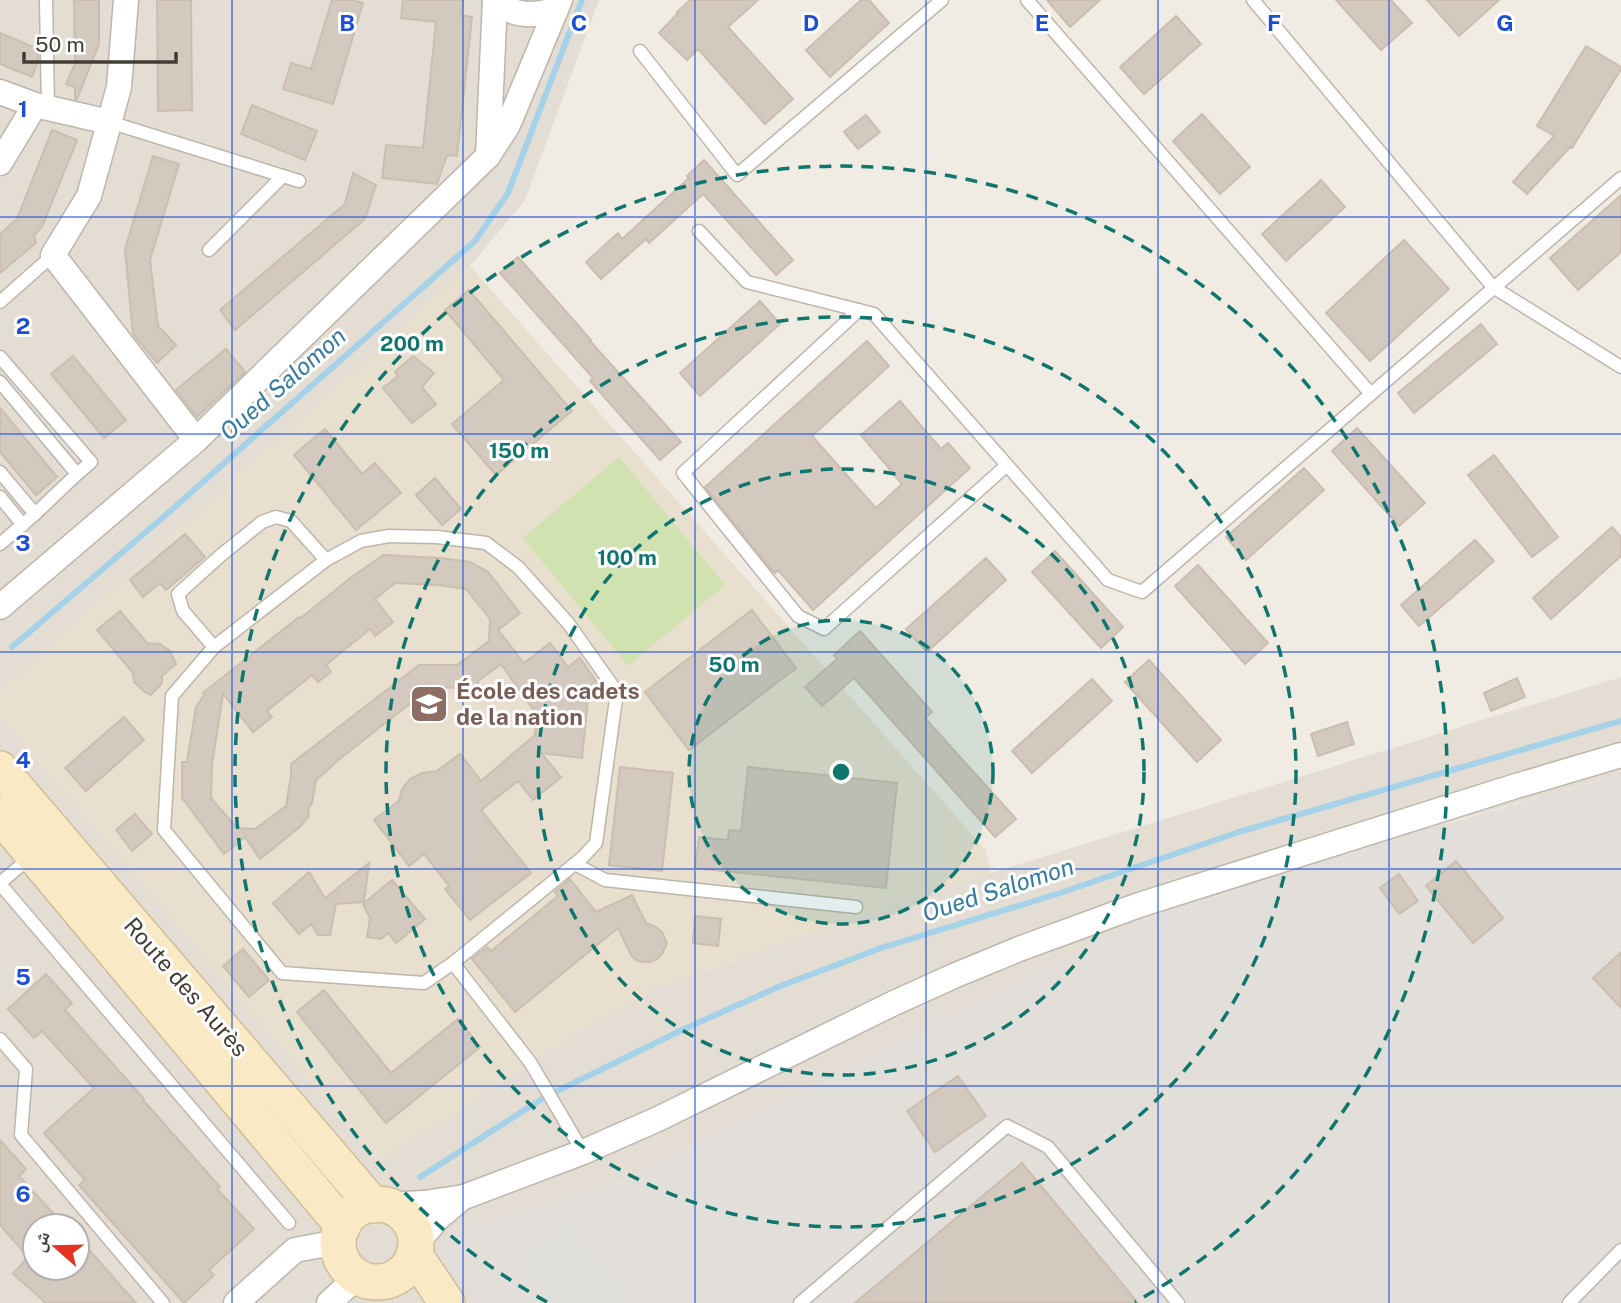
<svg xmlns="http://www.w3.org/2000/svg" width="1621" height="1303" font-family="'Public Sans','Noto Naskh Arabic',sans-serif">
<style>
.residential{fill:#e4ddd3;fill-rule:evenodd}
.industrial{fill:#e2ded9}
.education{fill:#e8dfcf}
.green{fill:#cfe2b0}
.parking{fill:#e1dfdc}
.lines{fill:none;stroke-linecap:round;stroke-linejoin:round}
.stream{stroke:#a5d2e9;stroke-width:6}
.building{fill:#d4c9be;stroke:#cbbeaf;stroke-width:2;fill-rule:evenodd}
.lane-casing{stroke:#beb5ab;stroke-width:15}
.street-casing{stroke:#beb5ab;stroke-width:27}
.secondary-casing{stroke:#d0bd9a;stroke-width:38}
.lane{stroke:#fff;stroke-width:12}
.street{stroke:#fff;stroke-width:24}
.secondary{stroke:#f9e9c5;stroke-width:35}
.grid{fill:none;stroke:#1d4ed8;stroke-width:2;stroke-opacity:0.55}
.ring{fill:none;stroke:#0f766e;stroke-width:3.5;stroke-dasharray:12 9}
.labels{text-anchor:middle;stroke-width:6;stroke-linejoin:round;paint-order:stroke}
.education-label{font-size:23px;font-weight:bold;fill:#785e54;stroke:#fff;text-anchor:start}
.street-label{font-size:23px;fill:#423c35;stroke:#fff}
.water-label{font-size:24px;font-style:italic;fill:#367a9d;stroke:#fff}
.grid-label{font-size:23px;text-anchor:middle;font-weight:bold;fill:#1d4ed8;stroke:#fff;stroke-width:6;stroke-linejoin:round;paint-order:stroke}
.centre{fill:#0f766e;stroke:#fff;stroke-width:3.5}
.ring-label{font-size:21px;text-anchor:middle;font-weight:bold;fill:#0f766e;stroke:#fff;stroke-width:6;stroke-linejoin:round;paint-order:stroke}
</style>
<rect width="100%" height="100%" fill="#f0ece4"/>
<!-- residential -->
<g class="residential">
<polygon points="0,0 599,0 525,200 470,266 0,692"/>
<path d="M1621,677V774L1453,821L629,1177L448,1234L444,1260L479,1303H0V716L378,1162L530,1062L649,990L911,898ZM35,1226H77V1268H35Z"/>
</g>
<!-- industrial -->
<polygon class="industrial" points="1621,774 1621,1303 479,1303 444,1260 448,1234 629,1177 1178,901"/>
<!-- education -->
<polygon class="education" points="470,266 985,849 991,873 911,898 649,990 530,1062 378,1162 0,716 0,692"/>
<!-- green -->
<polygon class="green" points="619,457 725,585 628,666 523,538"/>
<!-- parking -->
<g class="parking">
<polygon points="1,350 91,458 81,466 0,370"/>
<polygon points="571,1223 635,1303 552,1303 519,1262"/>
</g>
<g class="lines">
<!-- stream -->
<g class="stream">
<polyline points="12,647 168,513 475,241 508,193 582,0"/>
<polyline points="420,1177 545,1097 682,1030 778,987 881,948 1060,893 1239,832 1621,721"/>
</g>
</g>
<!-- building -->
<g class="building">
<polygon points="74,0 99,0 99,44 77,99 75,99 75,87 66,84 75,64"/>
<polygon points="157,0 191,0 192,110 158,111"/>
<polygon points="332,0 352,0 363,3 333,104 283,89 291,63 311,69"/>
<polygon points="403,0 463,0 461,15 472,17 457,156 447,155 437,184 382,178 386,145 423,148 436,22 401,18"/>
<polygon points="690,0 758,0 728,27 793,99 765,124 698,49 687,60 659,33 678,13 677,12"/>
<polygon points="861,0 869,0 889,23 830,77 806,50"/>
<polygon points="1047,0 1100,0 1070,27"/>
<polygon points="1336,0 1391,0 1412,23 1381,50"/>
<polygon points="1427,0 1499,0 1459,36"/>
<polygon points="1176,16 1201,44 1144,94 1120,67"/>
<polygon points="0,33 38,49 38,61 32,77 0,64"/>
<polygon points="1586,46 1621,67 1621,69 1572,148 1570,147 1527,194 1513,182 1554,136 1537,126"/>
<polygon points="252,105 317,131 305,160 241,134"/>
<polygon points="1202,114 1250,167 1220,194 1173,141"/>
<polygon points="866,115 880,132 858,149 844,132"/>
<polygon points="52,130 77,140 42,227 34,235 36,243 0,273 0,234 17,219"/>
<polygon points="153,156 179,164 150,260 158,326 176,345 157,363 133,334 125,249"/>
<polygon points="704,160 793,260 776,275 703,194 649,243 646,239 601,279 586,262 618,233 622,239 689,178 687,176"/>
<polygon points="353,173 376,185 365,219 235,330 220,310 345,204"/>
<polygon points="1321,180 1345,207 1286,261 1262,234"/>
<polygon points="1621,195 1621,252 1578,290 1550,258"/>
<polygon points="1404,240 1449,289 1370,361 1326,313"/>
<polygon points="518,257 591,340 590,341 681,442 660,460 590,381 593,378 500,273"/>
<polygon points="469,290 572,411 496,475 452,424 504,380 445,310"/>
<polygon points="760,301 780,324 700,396 680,373"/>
<polygon points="1481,324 1497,344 1414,413 1398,393"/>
<polygon points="867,341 889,366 812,436 876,508 902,484 861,435 900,401 941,449 948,443 970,468 813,610 778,570 775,573 771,569 705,487"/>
<polygon points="226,349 245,372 197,417 176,390"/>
<polygon points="73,356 126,420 104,438 51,374"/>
<polygon points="413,356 434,373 422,387 436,404 412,423 383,388 398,376 395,372"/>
<polygon points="0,408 57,477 36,495 0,452"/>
<polygon points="1357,428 1425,503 1399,526 1332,451"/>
<polygon points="325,429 362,474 375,463 401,493 356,530 294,455"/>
<polygon points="1494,455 1558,537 1532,557 1468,475"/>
<polygon points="1304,468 1324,490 1246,560 1226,537"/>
<polygon points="435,478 461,509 442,525 416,495"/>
<polygon points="1612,527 1621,537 1621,556 1551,619 1533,598"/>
<polygon points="185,534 205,557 166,590 160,583 143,597 130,580"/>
<polygon points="1475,540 1494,561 1419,626 1401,605"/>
<polygon points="1055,551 1123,627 1101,648 1032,572"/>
<path d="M383,555L441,558L470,562L488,572L520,613L498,630L524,663L550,643L568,667L580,658L602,690L588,700L582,758L541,753L561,777L533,800L518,781L481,810L531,873L470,920L445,889L449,886L424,854L409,866L374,820L399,801L402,789L410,779L422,773L437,771L460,754L481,781L535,735L537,715L501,664L478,681L479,687L430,688L342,757L316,780L312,803L308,809L309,816L301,826L260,859L245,837L224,854L182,798V762H187L196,707L204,695L203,693L299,617L301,618L349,579ZM395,583L437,585L466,589L490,619L489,641L457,665H419L291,764V776L286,806L255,829L237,828L211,798L212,765L223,694L253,732L272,717L267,711L312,675L318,682L331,672L326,665L370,629L375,636L393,622L375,599Z"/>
<polygon points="986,558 1006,580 927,652 906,629"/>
<polygon points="1198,565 1268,643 1245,664 1175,586"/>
<polygon points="752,610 796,668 689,750 645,692"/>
<polygon points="120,611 147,643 160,644 170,651 176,664 162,676 162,683 151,695 145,692 134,682 133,673 97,630"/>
<polygon points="860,631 932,712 925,718 1016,819 995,837 854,678 822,706 805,687 837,659 834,655"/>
<polygon points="1149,660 1221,740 1197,762 1125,682"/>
<polygon points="1517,678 1525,697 1491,711 1484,693"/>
<polygon points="1092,679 1112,701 1032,773 1012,751"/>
<polygon points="124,717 144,740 86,791 65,768"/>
<polygon points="1347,722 1354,744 1318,756 1311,734"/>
<polygon points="620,767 673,773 662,871 609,865"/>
<polygon points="748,767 897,783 886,888 695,868 699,837 728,840 729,830 741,831"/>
<polygon points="135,814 152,834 132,851 116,830"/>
<polygon points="1456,861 1503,918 1473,943 1426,886"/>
<polygon points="369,863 364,902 336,904 330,935 318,935 311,924 299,934 273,903 309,872 325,898"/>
<polygon points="1399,874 1418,901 1399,914 1380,888"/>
<polygon points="570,879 596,912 632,895 646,923 656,927 662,932 667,943 662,954 657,959 650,962 643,962 636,960 631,955 618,928 515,1012 472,959 487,947 491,951 558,896 555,892"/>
<polygon points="392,880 425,919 396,943 388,933 381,939 367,937 370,918 363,904"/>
<polygon points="695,916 721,919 718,946 693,943"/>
<polygon points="243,949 269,980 249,997 223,966"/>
<polygon points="1621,952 1621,1008 1593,978"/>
<polygon points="46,974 72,1003 65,1010 144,1099 143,1100 220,1187 217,1189 254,1229 209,1270 214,1275 184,1303 79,1185 85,1180 44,1133 94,1088 42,1031 34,1038 8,1009"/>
<polygon points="324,990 391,1073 458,1019 480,1047 386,1123 297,1012"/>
<polygon points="958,1076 986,1116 935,1152 907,1111"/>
<polygon points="0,1140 26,1169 19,1176 65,1226 35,1226 35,1268 77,1268 77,1236 136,1303 46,1303 13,1274 28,1257 0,1225"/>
<polygon points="1022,1163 1138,1303 855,1303"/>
</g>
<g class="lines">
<defs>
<g id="lane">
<polyline points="46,0 48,108"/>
<polyline points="1027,0 1371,394 1621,178"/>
<polyline points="1253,0 1493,287 1621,367"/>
<polyline points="640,51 737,175 942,0"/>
<polyline points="109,122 299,181"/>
<polyline points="699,231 747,282 874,314 1108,580 1142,592 1371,394"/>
<polyline points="209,250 283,176"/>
<polyline points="0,302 53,255"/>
<polyline points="859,310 683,473 798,616 824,629 1007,465"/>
<polyline points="0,357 91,462 77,474 0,382"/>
<polyline points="0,472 35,514 0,544"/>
<polyline points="0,497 23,525"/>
<polyline points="35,514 77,474"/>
<polygon points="389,536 437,537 486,543 518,567 568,623 617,692 596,843 582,858 453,963 424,983 282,973 164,830 172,696 214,647 326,560 361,541"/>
<polyline points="214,647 183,611 178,594 220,556 262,522 276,517 291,521 326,560"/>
<polyline points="575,864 605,880 856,907"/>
<polyline points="0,883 32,856"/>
<polyline points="0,884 289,1223"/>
<polyline points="453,963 530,1062 583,1152"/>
<polyline points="0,1039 26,1069 21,1135 163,1303"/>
<polyline points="800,1303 1007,1126 1048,1147 1178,1303"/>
<polyline points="1569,1303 1621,1250"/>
</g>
<g id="street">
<polyline points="126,0 119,87 89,196 53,255 196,440"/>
<path d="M495,2C514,16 535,17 556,9"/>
<polyline points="0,92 35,105 109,122"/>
<polyline points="488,156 495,0"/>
<polyline points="0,163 35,105"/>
<polyline points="0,607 196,440 488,156 508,125 560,0"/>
<polyline points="384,1205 424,1203 464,1197 583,1152 658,1119 894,1003 956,975 1019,949 1139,905 1516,786 1621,755"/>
<polyline points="416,1244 438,1218 463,1197"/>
<polyline points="236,1303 295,1250 338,1242"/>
<polyline points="329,1303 357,1277"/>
</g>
<g id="secondary">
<polyline points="0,769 373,1205"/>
<polyline points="0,815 343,1226"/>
<circle cx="377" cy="1243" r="39"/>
<polyline points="414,1254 447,1303"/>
</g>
</defs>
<!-- lane casing -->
<use href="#lane" class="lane-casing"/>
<!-- street casing -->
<use href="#street" class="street-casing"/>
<!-- secondary casing -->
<use href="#secondary" class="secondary-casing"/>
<!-- lane -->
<use href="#lane" class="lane"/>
<!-- street -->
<use href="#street" class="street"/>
<!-- secondary -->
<use href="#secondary" class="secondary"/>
</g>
<!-- grid -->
<path class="grid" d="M232,0V1303M463,0V1303M695,0V1303M926,0V1303M1158,0V1303M1389,0V1303M0,217H1621M0,434H1621M0,652H1621M0,869H1621M0,1086H1621"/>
<!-- distance rings -->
<circle cx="841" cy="772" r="152" fill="#0f766e" fill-opacity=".12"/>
<g class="ring">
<circle cx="841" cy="772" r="152"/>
<circle cx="841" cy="772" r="303"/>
<circle cx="841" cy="772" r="455"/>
<path d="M547 1302A606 606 0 1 1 1135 1302"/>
</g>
<!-- icons -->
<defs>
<symbol id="school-square" viewBox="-11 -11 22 22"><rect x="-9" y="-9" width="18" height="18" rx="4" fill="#8d6e63" stroke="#fff"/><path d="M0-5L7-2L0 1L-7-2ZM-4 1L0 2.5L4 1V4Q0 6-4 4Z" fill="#fff"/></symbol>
</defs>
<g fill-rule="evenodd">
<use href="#school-square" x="407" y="682" width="44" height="44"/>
</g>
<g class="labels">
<!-- education labels -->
<g class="education-label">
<text x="456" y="699">École des cadets<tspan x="456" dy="26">de la nation</tspan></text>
</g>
<!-- street labels -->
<g class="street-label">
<text transform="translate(186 987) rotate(49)" y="8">Route des Aurès</text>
</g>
<!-- water labels -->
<g class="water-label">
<text transform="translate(283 384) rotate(-41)" y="8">Oued Salomon</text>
<text transform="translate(998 890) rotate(-18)" y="8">Oued Salomon</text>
</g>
</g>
<g class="grid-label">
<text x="347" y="31">B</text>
<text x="579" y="31">C</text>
<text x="811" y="31">D</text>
<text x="1042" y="31">E</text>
<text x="1274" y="31">F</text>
<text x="1505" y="31">G</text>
<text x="23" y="117">1</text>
<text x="23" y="334">2</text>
<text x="23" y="551">3</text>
<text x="23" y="768">4</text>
<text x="23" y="985">5</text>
<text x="23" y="1202">6</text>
</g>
<circle cx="841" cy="772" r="10" class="centre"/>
<g class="ring-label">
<text x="412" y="351">200 m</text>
<text x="519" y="458">150 m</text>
<text x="627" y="565">100 m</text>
<text x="734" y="672">50 m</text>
</g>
<!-- north arrow -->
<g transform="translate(56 1247) rotate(290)"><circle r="33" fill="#ffffff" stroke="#b3b1ae" stroke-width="2"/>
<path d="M0-5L12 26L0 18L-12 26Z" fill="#e73324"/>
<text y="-10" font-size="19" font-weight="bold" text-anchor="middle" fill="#423c35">ش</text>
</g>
<!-- scale -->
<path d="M24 52v10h152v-10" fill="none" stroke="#423c35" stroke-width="3.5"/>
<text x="35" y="52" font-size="21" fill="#423c35" stroke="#ffffff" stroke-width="5" paint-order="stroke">50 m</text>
</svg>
